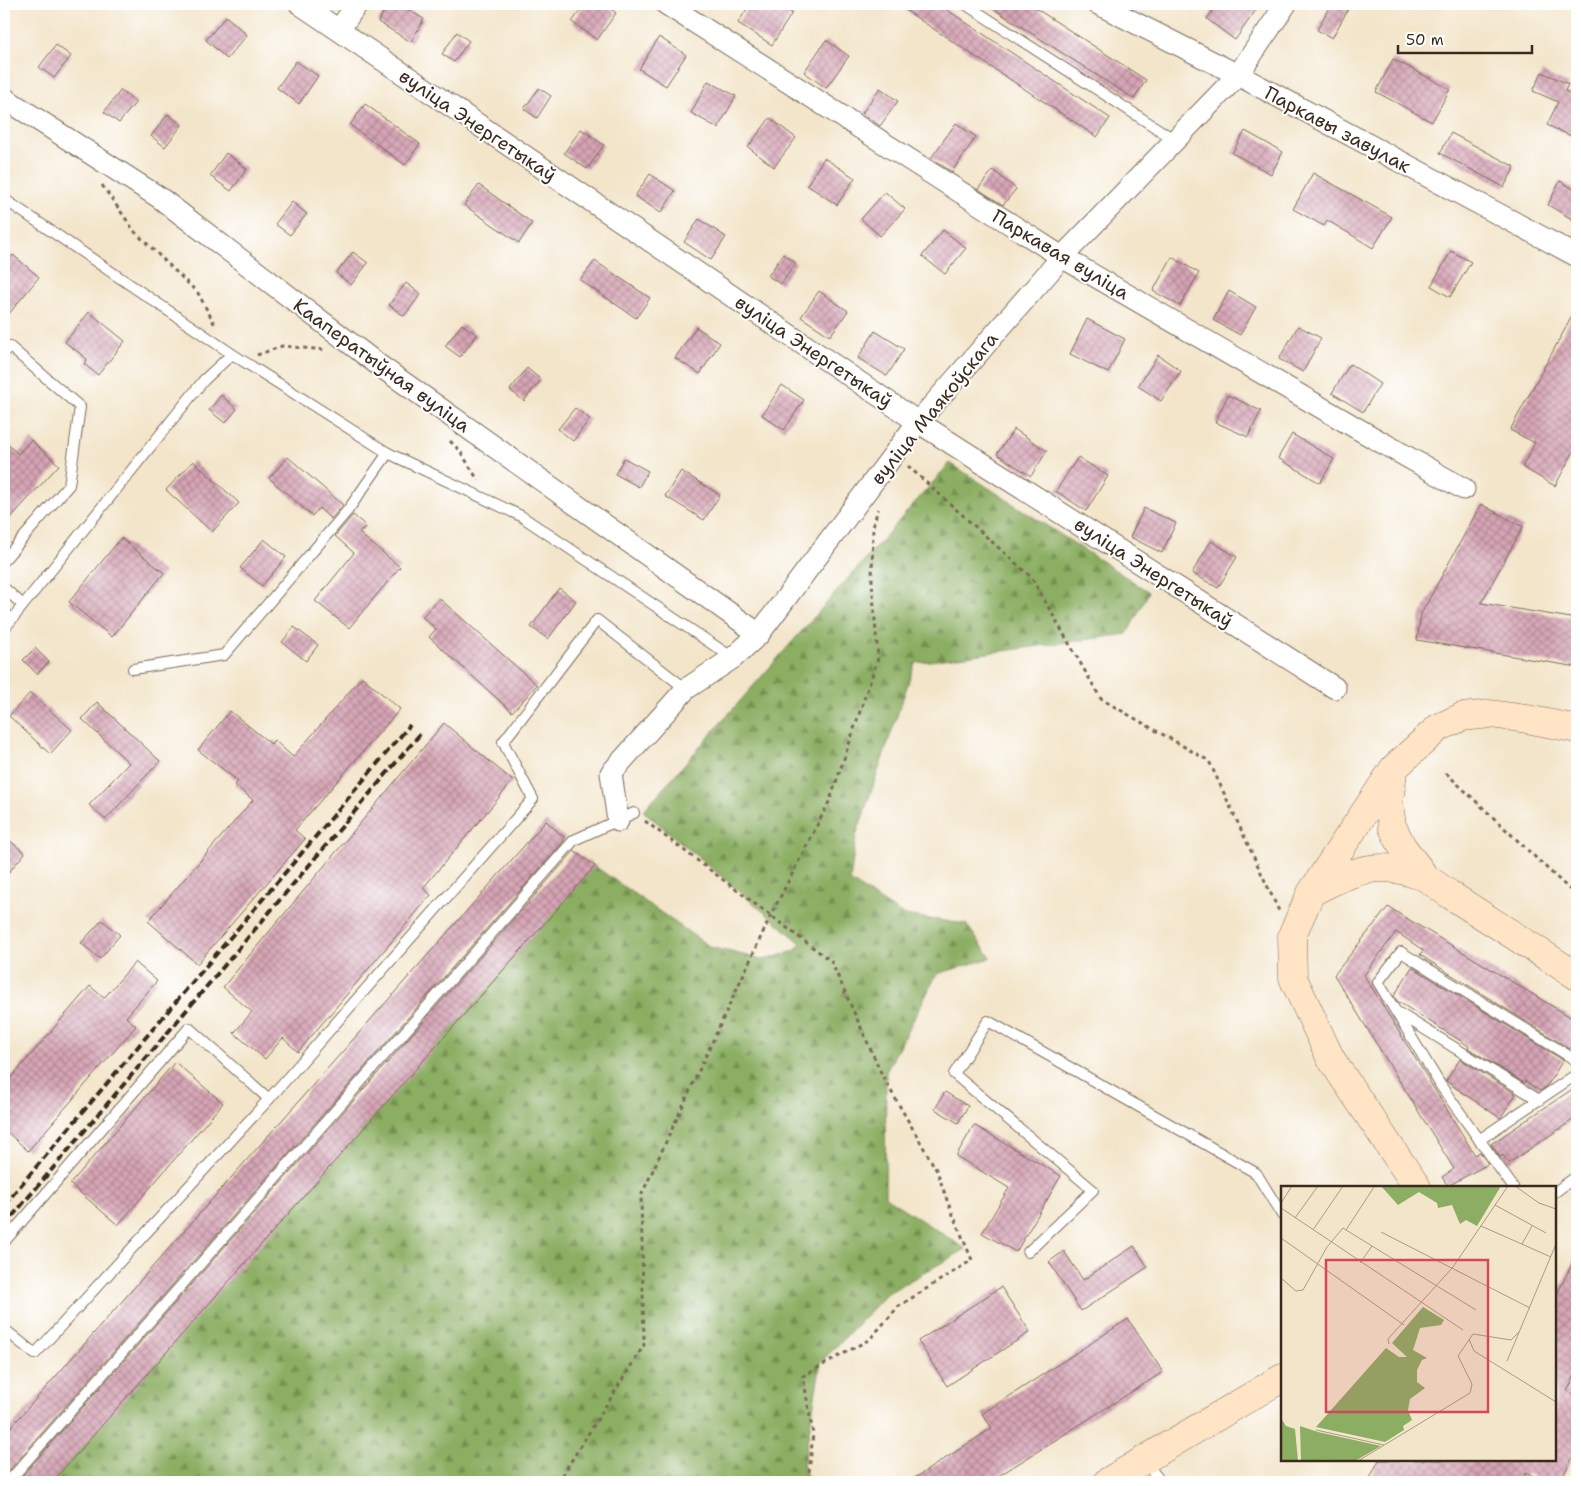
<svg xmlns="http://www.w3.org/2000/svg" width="1581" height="1486" font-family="'Shantell Sans',sans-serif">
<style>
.forest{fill:url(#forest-firs);stroke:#636c40}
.building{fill:url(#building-cross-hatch)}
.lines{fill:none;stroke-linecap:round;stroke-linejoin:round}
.lane-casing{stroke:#7b6b5a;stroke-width:12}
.street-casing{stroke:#7b6b5a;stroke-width:23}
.secondary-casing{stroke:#7b6b5a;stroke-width:29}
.path{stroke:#7b6b5a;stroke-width:3;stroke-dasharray:4 4;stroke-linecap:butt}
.lane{stroke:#fff;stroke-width:10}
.street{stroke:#fff;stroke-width:21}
.secondary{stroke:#ffe4c6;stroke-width:28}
.rail{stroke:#3b2a1e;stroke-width:4;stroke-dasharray:8 4;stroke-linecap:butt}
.labels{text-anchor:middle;stroke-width:4;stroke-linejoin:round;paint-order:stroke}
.street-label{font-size:19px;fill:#3b2a1e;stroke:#fff}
.inset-road{fill:none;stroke:#a99a85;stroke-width:1}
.view{fill:#d1495b;fill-opacity:0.15;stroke:#d1495b;stroke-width:2.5}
.inset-edge{fill:none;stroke:#3b2a1e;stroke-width:2.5}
</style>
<defs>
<pattern id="forest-firs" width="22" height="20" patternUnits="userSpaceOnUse" patternTransform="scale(1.25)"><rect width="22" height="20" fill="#8bae62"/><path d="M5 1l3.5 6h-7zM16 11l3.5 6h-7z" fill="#738e50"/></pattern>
<pattern id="building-cross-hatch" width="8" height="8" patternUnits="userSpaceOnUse" patternTransform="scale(1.25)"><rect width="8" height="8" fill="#d6a4b6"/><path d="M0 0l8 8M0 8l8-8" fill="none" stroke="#af8693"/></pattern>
</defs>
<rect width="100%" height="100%" fill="#fff"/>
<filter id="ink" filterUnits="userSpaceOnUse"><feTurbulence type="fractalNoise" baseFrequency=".02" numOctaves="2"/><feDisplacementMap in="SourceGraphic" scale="10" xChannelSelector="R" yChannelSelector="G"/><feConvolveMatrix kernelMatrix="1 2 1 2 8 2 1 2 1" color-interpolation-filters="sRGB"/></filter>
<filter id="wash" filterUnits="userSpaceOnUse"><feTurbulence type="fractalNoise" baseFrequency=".0096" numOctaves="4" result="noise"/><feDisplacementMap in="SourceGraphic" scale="20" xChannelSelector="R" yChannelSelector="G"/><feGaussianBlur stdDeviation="1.12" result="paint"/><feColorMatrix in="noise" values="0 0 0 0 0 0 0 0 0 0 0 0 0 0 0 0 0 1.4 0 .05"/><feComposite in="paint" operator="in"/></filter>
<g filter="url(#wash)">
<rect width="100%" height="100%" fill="#f3e5ca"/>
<!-- forest -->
<polygon class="forest" points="950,463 1149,592 1127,634 915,663 856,836 850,881 903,915 966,924 991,958 937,974 886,1072 885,1197 966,1249 888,1293 821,1362 803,1466 809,1482 39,1482 583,858 710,947 764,960 795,951 801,943 643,811"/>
<g id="blocks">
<!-- building -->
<g class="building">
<polygon points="388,4 398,4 424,19 411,42 378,22"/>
<polygon points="585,4 604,4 616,13 597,40 572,22"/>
<polygon points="750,4 778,4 792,13 772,45 738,23"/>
<polygon points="896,4 938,4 1110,118 1097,137"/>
<polygon points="986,4 1029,4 1146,80 1134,99"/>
<polygon points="1217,4 1260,4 1235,40 1207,19"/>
<polygon points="1331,4 1351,4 1332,38 1317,30"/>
<polygon points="226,16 247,35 227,59 206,40"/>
<polygon points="457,32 469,41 454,62 442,54"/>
<polygon points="659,37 686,55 666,86 639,69"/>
<polygon points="826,40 849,56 826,88 804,72"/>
<polygon points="56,45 71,56 54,78 39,67"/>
<polygon points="1393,59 1450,89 1432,122 1376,92"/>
<polygon points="296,61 318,76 299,104 277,88"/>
<polygon points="1542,72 1568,84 1565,91 1577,96 1577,121 1571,136 1547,125 1558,102 1533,91"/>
<polygon points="708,81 736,96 718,128 691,113"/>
<polygon points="539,88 551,96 537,118 524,109"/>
<polygon points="880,88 898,101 880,126 862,113"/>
<polygon points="121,90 136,102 119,123 104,112"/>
<polygon points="365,104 420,144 405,165 350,125"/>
<polygon points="168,114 182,125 165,147 151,136"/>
<polygon points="770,118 796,138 774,167 748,147"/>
<polygon points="956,123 976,137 952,172 931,158"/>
<polygon points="581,129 604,145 587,169 564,153"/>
<polygon points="1245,131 1283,152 1271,174 1232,153"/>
<polygon points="1451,133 1515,167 1504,187 1440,153"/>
<polygon points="226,153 247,169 231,191 210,176"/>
<polygon points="824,158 855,178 837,205 807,185"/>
<polygon points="993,170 1016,189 1003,205 978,189"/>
<polygon points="1313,173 1392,217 1373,248 1327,220 1324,226 1293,209"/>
<polygon points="650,174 675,191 661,213 635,196"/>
<polygon points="1560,181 1577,191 1577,222 1548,205"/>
<polygon points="479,185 532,223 519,243 464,205"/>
<polygon points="885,192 905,209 880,236 861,219"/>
<polygon points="292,202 307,214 290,235 275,224"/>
<polygon points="699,219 726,237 711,260 684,242"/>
<polygon points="943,230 966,248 945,274 922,256"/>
<polygon points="1451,251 1471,262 1450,297 1431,286"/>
<polygon points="353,252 368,263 351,285 336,273"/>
<polygon points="783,254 796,263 781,284 768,276"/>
<polygon points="13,255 39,277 4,320 4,266"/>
<polygon points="1172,257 1199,273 1180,306 1153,291"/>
<polygon points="595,261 650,298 636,318 580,280"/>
<polygon points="406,283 421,294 404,316 389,305"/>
<polygon points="819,291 848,311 830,336 801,317"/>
<polygon points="1229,291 1256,307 1240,335 1213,320"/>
<polygon points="1577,307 1577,445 1555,486 1522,467 1535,443 1510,430"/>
<polygon points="89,312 125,341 98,375 84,364 87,359 65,342"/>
<polygon points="1087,319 1125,339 1108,373 1070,354"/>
<polygon points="462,324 477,335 460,357 445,346"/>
<polygon points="1298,326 1321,338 1303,372 1279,359"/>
<polygon points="696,327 720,343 700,374 675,358"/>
<polygon points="875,331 904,349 887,376 858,358"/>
<polygon points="1158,355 1181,371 1161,401 1138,386"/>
<polygon points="1350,364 1380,384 1363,412 1332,393"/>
<polygon points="527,368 541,380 524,401 510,390"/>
<polygon points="782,385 804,400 784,430 762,415"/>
<polygon points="221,395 237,409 225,423 209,410"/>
<polygon points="1228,395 1261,411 1248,437 1215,422"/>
<polygon points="575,408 590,419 573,441 558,429"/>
<polygon points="1014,429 1047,451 1031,476 997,454"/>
<polygon points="1292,434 1334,459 1320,483 1278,458"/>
<polygon points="31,440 59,465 4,525 4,441 18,454"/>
<polygon points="288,457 343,505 331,519 319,508 312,516 269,478"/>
<polygon points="1078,457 1108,476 1086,511 1056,491"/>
<polygon points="624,458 648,471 639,487 615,474"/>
<polygon points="193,461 239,503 212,532 166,490"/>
<polygon points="681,471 720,495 704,520 665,496"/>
<polygon points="1481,504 1523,527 1481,603 1577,619 1577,667 1417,640 1421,614"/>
<polygon points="1144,508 1176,523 1162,553 1130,537"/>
<polygon points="353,515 366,526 359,533 400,567 349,628 315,601 354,553 335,536"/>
<polygon points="121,538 164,573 112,637 69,602"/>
<polygon points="264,539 286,557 262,586 240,568"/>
<polygon points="1211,541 1237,557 1218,588 1192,573"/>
<polygon points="559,588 576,601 548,639 531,627"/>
<polygon points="439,598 537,685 512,712 429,637 436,629 422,617"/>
<polygon points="294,627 318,645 306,661 282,642"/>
<polygon points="35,648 49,662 37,674 23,660"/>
<polygon points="362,677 400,709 295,830 305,839 197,964 148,921 253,800 235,785 238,781 198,750 230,711 271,744 274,740 293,757"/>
<polygon points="30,693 72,730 50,754 9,716"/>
<polygon points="97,702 160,761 105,820 89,805 129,763 82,719"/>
<polygon points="444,723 513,781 423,888 431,895 298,1052 283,1038 265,1059 234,1033 252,1012 223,987"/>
<polygon points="546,821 565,838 563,842 4,1476 4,1435"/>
<polygon points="4,836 25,853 4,878"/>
<polygon points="574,851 595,866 52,1482 17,1482"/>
<polygon points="1388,907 1577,1021 1577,1048 1573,1045 1570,1049 1420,955 1423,950 1396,932 1364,975 1475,1155 1480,1152 1488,1164 1448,1186 1442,1177 1454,1169 1334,975"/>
<polygon points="102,920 120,935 100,959 81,943"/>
<polygon points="135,962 157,981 126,1017 136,1026 28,1151 4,1129 4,1086 90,986 104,998"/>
<polygon points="1412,967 1563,1060 1547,1086 1540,1091 1525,1081 1524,1083 1468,1048 1469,1046 1397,1001 1394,996"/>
<polygon points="1460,1059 1516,1094 1501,1117 1500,1118 1447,1082 1446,1081"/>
<polygon points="175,1062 223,1103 118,1225 70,1184"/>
<polygon points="1577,1086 1577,1117 1509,1163 1503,1155 1500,1157 1491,1144"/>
<polygon points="945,1092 968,1106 958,1123 935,1109"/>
<polygon points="974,1125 1061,1176 1016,1252 982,1233 1009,1188 956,1156"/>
<polygon points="1134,1246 1148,1267 1081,1311 1049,1262 1064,1251 1083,1280"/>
<polygon points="1577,1254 1577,1372 1567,1391 1577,1396 1577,1448 1560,1482 1545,1482 1526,1473 1521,1482 1368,1482 1379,1460 1555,1460 1555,1298"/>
<polygon points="1001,1287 1030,1332 947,1386 918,1341"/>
<polygon points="1128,1319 1163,1372 989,1482 909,1482 992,1428 982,1414"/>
</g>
</g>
</g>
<g filter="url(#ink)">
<use href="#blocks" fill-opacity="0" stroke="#7b6b5a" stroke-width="1"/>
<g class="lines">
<defs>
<g id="lane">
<polyline points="965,4 1175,140"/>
<polyline points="4,199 232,354 388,453"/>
<polyline points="4,352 9,346 80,407 69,485 4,560"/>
<polyline points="4,588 23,605"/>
<polyline points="4,629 204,380 232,354"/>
<polyline points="133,669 224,655 348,510 388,453 521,516 733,658"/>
<polyline points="1397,1012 1539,1100"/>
<polyline points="1479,1140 1577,1074"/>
<polyline points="1513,1187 1441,1086 1378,982 1401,952 1577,1061"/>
<polyline points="1555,1192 1577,1176"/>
<polyline points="4,1242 189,1028 269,1099"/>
<polyline points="1028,1252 1093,1190 954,1074 988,1021 1256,1173 1282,1215"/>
<polyline points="4,1329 35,1354 269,1099 533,799 503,742 597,620 686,689"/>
<polyline points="1144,1461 1157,1477 1158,1482"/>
<polyline points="8,1482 574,840 634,813"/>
</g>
<g id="street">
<polyline points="300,4 918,422 1335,688"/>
<polyline points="666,4 1062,257 1365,433 1464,489"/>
<polyline points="1098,4 1238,75 1577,256"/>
<polyline points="339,30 357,4"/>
<polyline points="4,98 160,198 380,366 759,634"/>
<polyline points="618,821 611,773 686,689 733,658 759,634 918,422 1062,257 1238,75 1286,4"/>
</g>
<g id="secondary">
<polyline points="1393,772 1389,802 1392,826 1402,846 1425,877 1449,894 1577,976"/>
<path d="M1312,892C1337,879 1365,864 1394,869C1405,870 1415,874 1425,877"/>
<polyline points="1417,1187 1331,1059 1293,978 1292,935 1311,893 1394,768 1438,728 1462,717 1490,714 1527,719 1577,729"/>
<polyline points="1107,1482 1282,1378"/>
</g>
</defs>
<!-- lane casing -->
<use href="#lane" class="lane-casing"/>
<!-- street casing -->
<use href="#street" class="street-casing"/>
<!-- secondary casing -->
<use href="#secondary" class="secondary-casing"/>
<!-- path -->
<g class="path">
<polyline points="102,185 135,232 198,293 215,325"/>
<polyline points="257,355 282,346 326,350"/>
<polyline points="450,441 460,451 478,480"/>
<polyline points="908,466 1031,577 1101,699 1209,761 1279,911"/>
<polyline points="1446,773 1569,889 1577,893"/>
<polyline points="645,821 831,961 883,1077 937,1171 948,1203 972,1260 899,1306 870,1339 803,1376 813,1434 808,1482"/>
<polyline points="558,1482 644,1345 641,1196 771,915 830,800 878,658 872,581 873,526 878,509"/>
</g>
<!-- lane -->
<use href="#lane" class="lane"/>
<!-- street -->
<use href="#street" class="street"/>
<!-- secondary -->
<use href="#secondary" class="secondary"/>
<!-- rail -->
<g class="rail">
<polyline points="4,1205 410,725"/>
<polyline points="4,1226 421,733"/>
</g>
</g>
</g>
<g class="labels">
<!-- street labels -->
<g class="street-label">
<text transform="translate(478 125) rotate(34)" y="7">вуліца Энергетыкаў</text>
<text transform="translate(1338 129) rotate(28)" y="7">Паркавы завулак</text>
<text transform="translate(1061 254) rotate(31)" y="7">Паркавая вуліца</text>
<text transform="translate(814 351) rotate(34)" y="7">вуліца Энергетыкаў</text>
<text transform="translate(382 365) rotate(36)" y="7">Кааператыўная вуліца</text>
<text transform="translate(934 408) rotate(-51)" y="7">вуліца Маякоўскага</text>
<text transform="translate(1154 572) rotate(33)" y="7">вуліца Энергетыкаў</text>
</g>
</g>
<!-- overview -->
<g transform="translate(1281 1186)">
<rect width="275" height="275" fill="#f3e5ca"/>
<path d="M100,0H220L196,40L185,34L179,38L171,19L157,22L156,17L138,6L117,19ZM142,121L163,134L160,139L139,142L132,164L146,172L141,174L136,184V196L144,202L129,213L127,224L131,234L122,240L123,244L104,256L35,241L105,162L118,171H126L111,157ZM0,232L5,240L14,243L17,275H0ZM19,240L37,246L100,260L74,275H20Z" fill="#8bae62"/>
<path class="inset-road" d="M234,0L258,17L275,23M0,17L11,0M214,19L265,47M0,22L182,144M14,32L37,0M200,40L270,71M32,44L62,0M65,44L195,124M100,46L249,122M0,52L123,139M241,58L251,40M79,77L91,60M0,92L15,105L22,104L46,61L62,42L65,44L93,1M188,153L193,165L275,216M108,158L107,153L172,81L227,0M226,175L275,58M35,244L103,259M77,275L189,207L191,198L177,170L192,148L230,154L239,145"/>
<path class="view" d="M45,74H207V226H45Z"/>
<rect width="275" height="275" class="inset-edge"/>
</g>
<!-- margin -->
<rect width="1581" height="1486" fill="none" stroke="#fff" stroke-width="20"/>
<!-- scale -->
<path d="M1398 45v8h134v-8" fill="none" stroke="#3b2a1e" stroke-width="2.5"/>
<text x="1406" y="45" font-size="15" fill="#3b2a1e" stroke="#ffffff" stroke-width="4" paint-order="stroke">50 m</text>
</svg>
